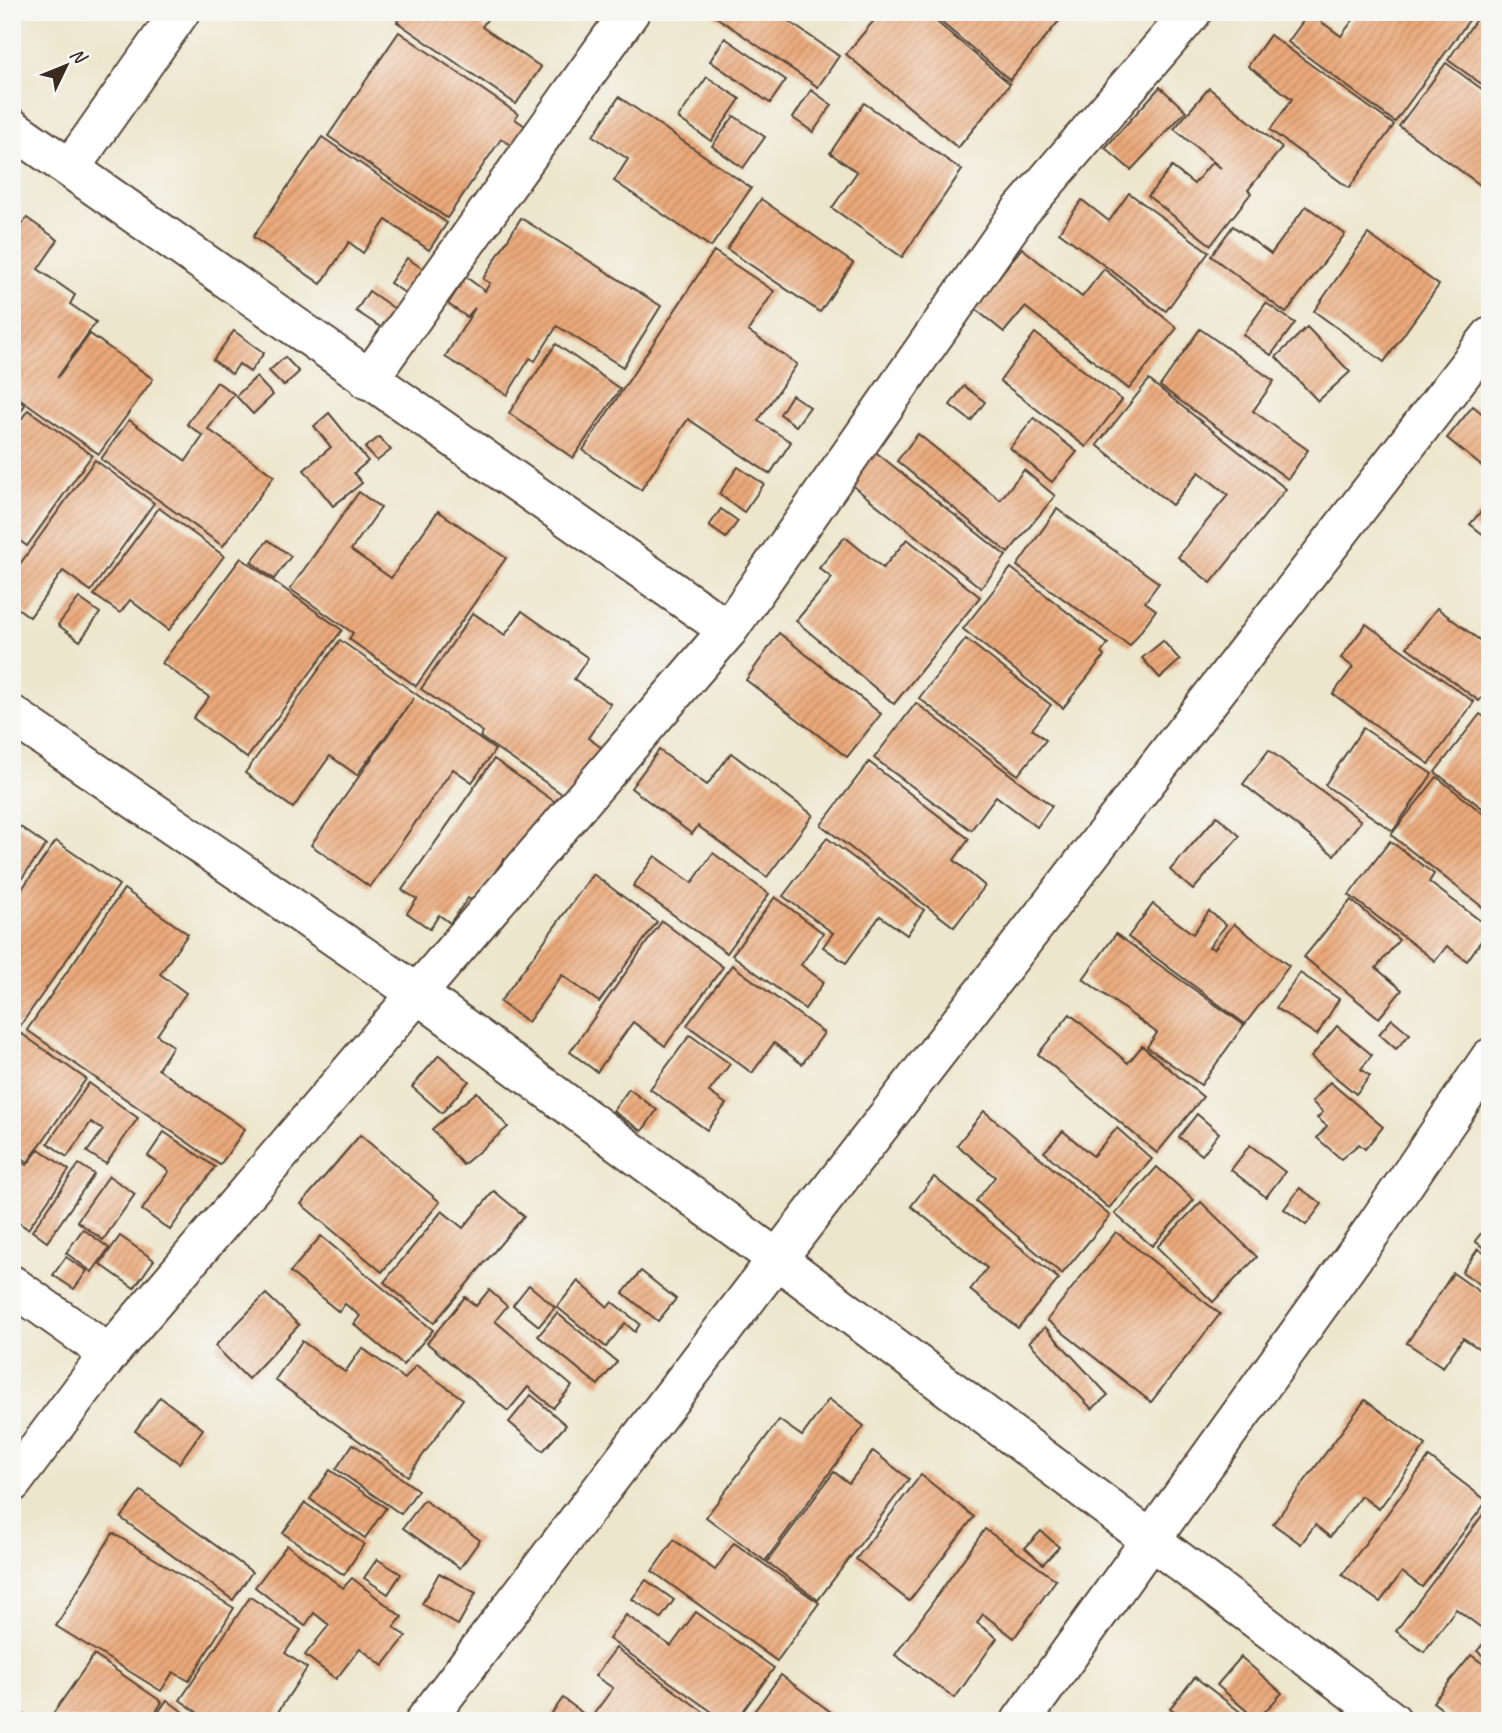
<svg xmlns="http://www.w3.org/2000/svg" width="1502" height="1733" font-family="Caveat,sans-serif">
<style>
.building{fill:url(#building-hatch)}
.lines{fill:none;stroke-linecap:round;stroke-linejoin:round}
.minor-casing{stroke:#564638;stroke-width:42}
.minor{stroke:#fff;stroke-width:38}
</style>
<defs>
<pattern id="building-hatch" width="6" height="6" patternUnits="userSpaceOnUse" patternTransform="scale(1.75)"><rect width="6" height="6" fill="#eba97a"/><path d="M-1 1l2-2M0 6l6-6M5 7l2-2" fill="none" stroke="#c08a63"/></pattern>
</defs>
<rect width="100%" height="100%" fill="#f6f6f2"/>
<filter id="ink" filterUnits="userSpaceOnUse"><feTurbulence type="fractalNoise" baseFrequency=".0143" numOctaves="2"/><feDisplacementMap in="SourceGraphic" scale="14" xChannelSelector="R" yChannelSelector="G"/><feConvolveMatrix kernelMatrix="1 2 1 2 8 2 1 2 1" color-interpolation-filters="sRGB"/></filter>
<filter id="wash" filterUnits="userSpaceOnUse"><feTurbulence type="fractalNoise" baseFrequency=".00686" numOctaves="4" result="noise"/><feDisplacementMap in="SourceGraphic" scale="28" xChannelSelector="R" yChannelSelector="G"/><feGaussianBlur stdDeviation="1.57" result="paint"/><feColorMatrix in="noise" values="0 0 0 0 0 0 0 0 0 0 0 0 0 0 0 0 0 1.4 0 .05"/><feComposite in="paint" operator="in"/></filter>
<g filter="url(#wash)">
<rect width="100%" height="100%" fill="#ede6cc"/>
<g id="blocks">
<!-- building -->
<g class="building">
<polygon points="403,12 492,12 482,27 541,67 516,104 397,22"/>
<polygon points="709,12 775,12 839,56 818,87"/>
<polygon points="881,12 925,12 1010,84 958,148 846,54"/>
<polygon points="929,12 1061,12 1064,15 1010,80"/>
<polygon points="1359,12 1475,12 1395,122 1288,42 1309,13 1341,36"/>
<polygon points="1481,12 1490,12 1490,90 1448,60"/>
<polygon points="399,32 518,114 515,119 528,128 514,147 501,139 447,218 328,136"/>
<polygon points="1270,35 1394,125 1349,188 1270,130 1292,99 1248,66"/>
<polygon points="725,38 786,80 770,103 710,61"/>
<polygon points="1446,63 1490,95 1490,192 1399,126"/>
<polygon points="707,77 740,99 711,141 678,118"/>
<polygon points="1160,87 1186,111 1131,170 1105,148"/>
<polygon points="1209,88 1282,148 1248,190 1251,193 1211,245 1148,196 1172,167 1194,184 1212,162 1221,168 1174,129"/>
<polygon points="811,90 832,105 813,132 793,118"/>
<polygon points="619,97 751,188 711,247 614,181 628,159 593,136"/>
<polygon points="864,103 962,170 902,257 832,208 857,172 830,153"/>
<polygon points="734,116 765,137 743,168 712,146"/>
<polygon points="322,137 447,223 429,250 386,220 363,253 349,242 321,284 253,237"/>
<polygon points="1129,193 1209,252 1166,311 1059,232 1082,200 1109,221"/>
<polygon points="761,199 853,263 820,312 727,249"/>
<polygon points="1306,206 1345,234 1286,313 1211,256 1233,226 1271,254"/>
<polygon points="27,218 58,240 38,269 75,295 70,304 96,322 57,378 90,334 153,379 99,454 12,393 12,239"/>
<polygon points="521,218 661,306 623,367 557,326 535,361 530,358 507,395 445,357 475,308 467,317 448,304 466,277 485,291 490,283 483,279"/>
<polygon points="1368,234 1439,285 1384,362 1314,311"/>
<polygon points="1022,248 1082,297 1104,269 1177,328 1129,389 1025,307 1004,332 974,308"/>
<polygon points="714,251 774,291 748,331 797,364 758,421 791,442 770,474 688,419 641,490 583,450"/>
<polygon points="407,258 426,271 410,296 390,283"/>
<polygon points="369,291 395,309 382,328 356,311"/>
<polygon points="1266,303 1295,323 1271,355 1243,335"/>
<polygon points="1307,327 1350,372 1318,401 1276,357"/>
<polygon points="1200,329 1274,381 1253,411 1308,450 1288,479 1160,386"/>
<polygon points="234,331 264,353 250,372 239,364 232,374 213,360"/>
<polygon points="1035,333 1122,400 1086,447 1000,381"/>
<polygon points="556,344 620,389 573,458 509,413"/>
<polygon points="285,357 299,372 284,386 269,371"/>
<polygon points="256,377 273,395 253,414 236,396"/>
<polygon points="1149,380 1286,489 1211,583 1178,557 1228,495 1199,472 1172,505 1097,445"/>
<polygon points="217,382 234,394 208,429 274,476 223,546 101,459 129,420 186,461 203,436 187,424"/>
<polygon points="964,386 985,402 971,421 950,405"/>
<polygon points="792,395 810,407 796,426 780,414"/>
<polygon points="12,396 25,405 12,424"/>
<polygon points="1473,406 1490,420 1490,473 1447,438"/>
<polygon points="28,410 92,455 27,546 12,535 12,432"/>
<polygon points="329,413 368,461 354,473 362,483 333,506 304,470 331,447 314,426"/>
<polygon points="1034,418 1077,452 1052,482 1010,448"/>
<polygon points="918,434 1000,500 1024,470 1055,496 1008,553 897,461"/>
<polygon points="379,437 391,450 377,461 365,448"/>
<polygon points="873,450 1006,556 981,588 848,482"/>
<polygon points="95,460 154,503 91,591 63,571 30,617 12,604 12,575"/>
<polygon points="738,467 764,484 744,512 719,494"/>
<polygon points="359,492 381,508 351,550 391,578 438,511 506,558 416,686 349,639 353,633 290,589"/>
<polygon points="1490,501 1490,540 1470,524"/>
<polygon points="159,508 224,556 169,630 130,600 120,613 94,595"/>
<polygon points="721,509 738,521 726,538 709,526"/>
<polygon points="1057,509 1159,583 1145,602 1156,610 1130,646 1017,566"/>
<polygon points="845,537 883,568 907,539 980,597 894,704 796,621 832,578 819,568"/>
<polygon points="268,540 291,556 274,579 251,562"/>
<polygon points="241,558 342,630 247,758 193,718 209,697 162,663"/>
<polygon points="1011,568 1108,644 1101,653 1104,656 1063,708 963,629"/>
<polygon points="79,598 100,613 80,641 58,625"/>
<polygon points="1437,608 1490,648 1490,687 1479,701 1407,647"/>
<polygon points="522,611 588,658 574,679 611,704 588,738 602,748 568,798 480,737 483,732 421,689 473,613 505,635"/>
<polygon points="1366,624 1474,702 1429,764 1333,694 1353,667 1341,658"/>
<polygon points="779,633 881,714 847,757 746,680"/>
<polygon points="966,639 1051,705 1032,729 1046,740 1018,775 919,698"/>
<polygon points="340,640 495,750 472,782 453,769 370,887 311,845 414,698 357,775 330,756 293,808 245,773"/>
<polygon points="1163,641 1180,660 1160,678 1142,658"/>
<polygon points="916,703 1052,806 1037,827 996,796 971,830 874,758"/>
<polygon points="1480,714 1490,721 1490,814 1435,772"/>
<polygon points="1363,728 1432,774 1393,831 1325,785"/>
<polygon points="659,750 707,785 731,753 813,815 767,877 698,826 692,834 631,788"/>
<polygon points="1269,750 1361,821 1334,855 1243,784"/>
<polygon points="494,759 555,802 512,865 504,859 474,902 468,898 450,923 439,915 430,929 407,913 417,899 402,890"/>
<polygon points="869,762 969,839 954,860 985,886 954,927 821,825"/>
<polygon points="1437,777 1490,819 1490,913 1391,835"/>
<polygon points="1217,816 1240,836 1193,890 1170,870"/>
<polygon points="12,821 46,845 12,892"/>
<polygon points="827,838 924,910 907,935 880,916 846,963 823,947 833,933 783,896"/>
<polygon points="56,841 119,885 20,1026 12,1020 12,903"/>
<polygon points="1390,841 1434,874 1429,882 1490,928 1467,961 1447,946 1435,961 1349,895"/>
<polygon points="713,853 769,894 727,953 633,886 655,856 692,883"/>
<polygon points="593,874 657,922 599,1002 562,975 528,1022 500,1002"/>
<polygon points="124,889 188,934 160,974 186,993 157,1035 173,1046 158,1069 245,1129 220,1165 27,1030"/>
<polygon points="775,897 823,933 801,965 824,982 805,1009 732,955"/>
<polygon points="1351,900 1399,940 1376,968 1402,990 1379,1018 1304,957"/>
<polygon points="1153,904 1193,934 1209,911 1226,925 1209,947 1214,949 1234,924 1289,966 1245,1024 1128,937"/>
<polygon points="662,921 723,967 665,1046 633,1022 597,1072 570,1052"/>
<polygon points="1116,934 1244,1025 1201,1085 1147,1047 1157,1033 1083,979"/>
<polygon points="732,965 824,1033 802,1064 774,1043 752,1073 687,1025"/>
<polygon points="1300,973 1339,999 1317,1035 1276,1008"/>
<polygon points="1070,1014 1128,1063 1142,1046 1203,1097 1157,1153 1038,1054"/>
<polygon points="1392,1019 1410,1034 1396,1049 1379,1034"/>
<polygon points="1337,1026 1372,1055 1361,1069 1370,1076 1356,1094 1311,1057"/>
<polygon points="22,1034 86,1079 28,1162 12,1151 12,1049"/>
<polygon points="690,1035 730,1064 709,1092 726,1104 707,1130 650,1089"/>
<polygon points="439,1055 469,1081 442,1113 412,1087"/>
<polygon points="1330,1082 1383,1127 1365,1149 1359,1144 1341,1159 1317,1138 1327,1126 1317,1118 1323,1112 1312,1102"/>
<polygon points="89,1083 138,1118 106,1164 87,1152 103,1130 91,1122 67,1157 48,1143"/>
<polygon points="629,1089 657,1110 642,1131 613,1111"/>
<polygon points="477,1092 508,1127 463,1165 432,1129"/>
<polygon points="984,1111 1110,1216 1062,1274 976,1201 995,1177 957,1145"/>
<polygon points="1197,1114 1219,1133 1202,1155 1179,1137"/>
<polygon points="1117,1128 1152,1159 1109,1208 1044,1152 1063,1131 1093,1156"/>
<polygon points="164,1132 215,1167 170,1230 142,1210 169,1171 148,1156"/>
<polygon points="360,1135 440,1202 382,1272 301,1204"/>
<polygon points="1250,1145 1285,1172 1266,1197 1231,1170"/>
<polygon points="39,1149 69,1170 28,1229 12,1218 12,1154 27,1165"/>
<polygon points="79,1164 94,1174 47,1242 32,1231"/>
<polygon points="1157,1167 1194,1200 1152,1246 1115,1214"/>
<polygon points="109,1176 135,1194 103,1240 77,1221"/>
<polygon points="934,1177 1059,1279 1018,1328 970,1290 987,1268 911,1206"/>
<polygon points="1300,1188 1322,1204 1306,1225 1284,1209"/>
<polygon points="494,1191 524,1216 434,1323 384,1282 442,1211 463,1228"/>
<polygon points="1201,1202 1257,1257 1213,1302 1157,1247"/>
<polygon points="1486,1227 1490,1229 1490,1253 1475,1241"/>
<polygon points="83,1229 109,1248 92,1272 66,1253"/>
<polygon points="1116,1232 1220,1314 1151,1402 1047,1320"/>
<polygon points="120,1236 154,1260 134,1288 100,1264"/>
<polygon points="321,1236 433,1330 403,1365 354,1324 360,1316 345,1304 339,1312 290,1272"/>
<polygon points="1478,1249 1490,1257 1490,1291 1462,1272"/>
<polygon points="66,1257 87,1271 74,1289 53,1275"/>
<polygon points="641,1271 676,1299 658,1321 623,1293"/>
<polygon points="1453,1273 1490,1299 1490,1356 1463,1338 1443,1367 1407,1343"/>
<polygon points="578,1281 608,1307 612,1302 640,1324 635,1332 625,1323 606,1347 557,1307"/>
<polygon points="529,1285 555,1307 539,1326 513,1305"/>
<polygon points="489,1290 507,1306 495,1321 572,1386 553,1408 528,1387 508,1411 427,1343 465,1297 476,1306"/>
<polygon points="266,1294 299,1325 248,1379 215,1346"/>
<polygon points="557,1313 617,1362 598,1385 538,1336"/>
<polygon points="1045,1327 1108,1395 1092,1409 1029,1342"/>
<polygon points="302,1341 345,1372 362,1348 405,1379 416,1365 463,1399 408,1476 275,1380"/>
<polygon points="531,1395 566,1425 543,1451 509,1422"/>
<polygon points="160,1397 203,1429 179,1463 135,1431"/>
<polygon points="829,1399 864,1426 765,1561 706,1517 779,1420 802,1436"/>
<polygon points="1365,1400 1426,1445 1379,1509 1361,1496 1330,1537 1315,1525 1301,1544 1273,1524"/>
<polygon points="353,1444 418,1490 401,1514 336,1469"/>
<polygon points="873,1451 909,1479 818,1600 767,1562 834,1472 849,1483"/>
<polygon points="1429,1457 1487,1501 1422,1587 1402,1572 1380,1602 1342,1575"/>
<polygon points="330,1470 386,1508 365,1538 310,1499"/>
<polygon points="921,1475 974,1517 909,1601 856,1559"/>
<polygon points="141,1491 252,1572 233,1600 121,1518"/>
<polygon points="424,1500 480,1540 460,1568 403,1528"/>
<polygon points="305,1503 364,1544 344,1575 283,1533"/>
<polygon points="1490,1505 1490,1629 1487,1632 1456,1609 1424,1652 1396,1631"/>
<polygon points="985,1529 1056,1580 1014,1638 983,1614 977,1623 997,1638 955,1698 895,1655"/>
<polygon points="1041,1531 1059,1547 1043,1564 1025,1548"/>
<polygon points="113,1533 234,1608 189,1681 173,1672 161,1691 56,1626"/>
<polygon points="674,1540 715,1570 734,1543 819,1603 777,1661 652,1571"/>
<polygon points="287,1545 343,1588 352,1578 402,1617 394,1627 406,1636 383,1666 360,1648 336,1679 305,1655 329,1625 314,1613 305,1626 255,1587"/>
<polygon points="377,1559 401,1574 388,1594 364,1578"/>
<polygon points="439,1573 476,1593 458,1625 422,1604"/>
<polygon points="646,1580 674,1600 661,1618 632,1599"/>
<polygon points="250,1597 301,1630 285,1653 307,1668 272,1721 209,1721 180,1700"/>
<polygon points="696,1612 774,1668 736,1721 725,1721 609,1639 626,1615 671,1646"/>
<polygon points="1490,1636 1490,1661 1477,1651"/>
<polygon points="616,1648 716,1721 601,1721 593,1715 613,1688 595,1676"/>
<polygon points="94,1655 162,1702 150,1721 50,1718"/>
<polygon points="1471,1655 1490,1669 1487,1700 1490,1721 1457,1721 1433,1702"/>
<polygon points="1241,1657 1282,1693 1257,1720 1217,1685"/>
<polygon points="781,1675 843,1721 747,1721"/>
<polygon points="1195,1677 1252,1721 1173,1721 1178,1714 1170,1708"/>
<polygon points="563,1698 593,1721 546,1721"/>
<polygon points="167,1700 195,1721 152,1721"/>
<polygon points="12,1707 33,1721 12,1721"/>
</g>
</g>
</g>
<g filter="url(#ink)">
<use href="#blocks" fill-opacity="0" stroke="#564638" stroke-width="2"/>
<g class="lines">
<defs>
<g id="minor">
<polyline points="12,128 728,630"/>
<polyline points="71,167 180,12"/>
<polyline points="368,380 630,12"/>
<polyline points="12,715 418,994 777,1259 1392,1721"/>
<polyline points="12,1285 109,1354"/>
<polyline points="12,1483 109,1354 728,630 1020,212 1192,12"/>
<polyline points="425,1721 777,1259 1490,337"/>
<polyline points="1021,1721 1377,1224 1490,1058"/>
</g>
</defs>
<!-- minor casing -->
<use href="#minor" class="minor-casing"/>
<!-- minor -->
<use href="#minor" class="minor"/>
</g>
</g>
<!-- margin -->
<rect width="1502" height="1733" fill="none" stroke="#f6f6f2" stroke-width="42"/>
<!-- north arrow -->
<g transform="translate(66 66) rotate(47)" stroke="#f6f6f2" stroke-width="5" paint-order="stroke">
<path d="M0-5L12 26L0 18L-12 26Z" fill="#3b2a1e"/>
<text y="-10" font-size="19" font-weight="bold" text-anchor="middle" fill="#3b2a1e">N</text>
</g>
</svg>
